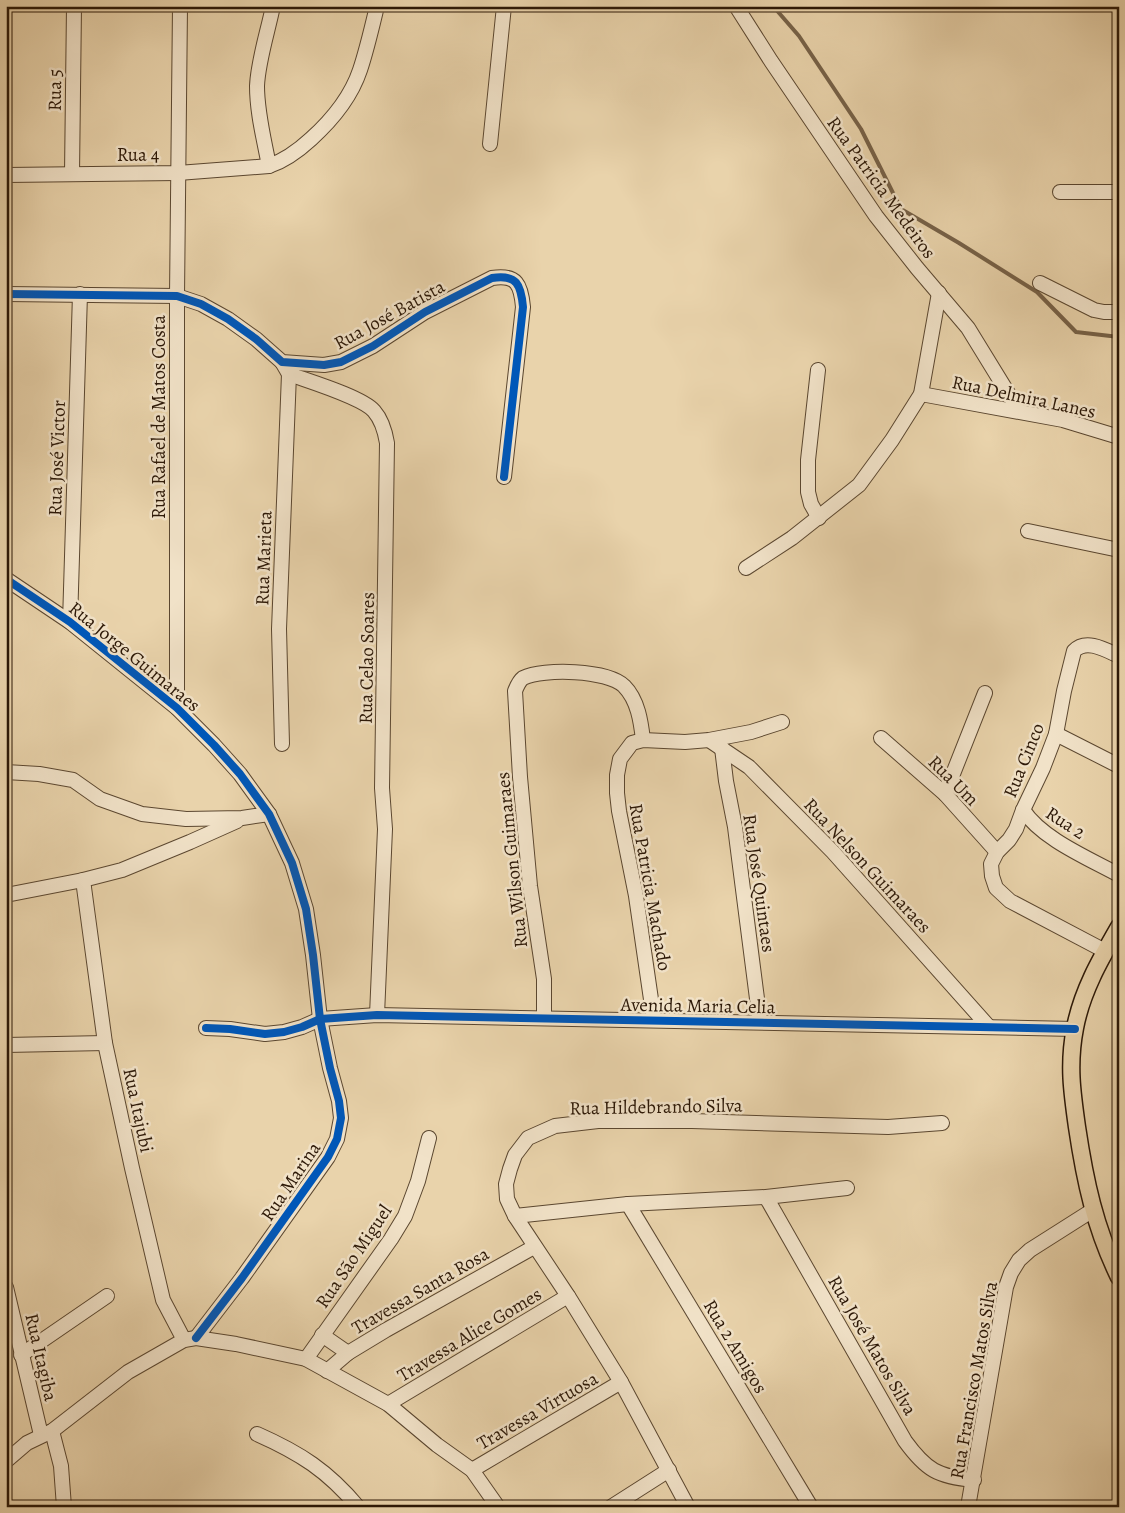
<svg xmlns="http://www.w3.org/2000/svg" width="1125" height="1513" font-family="Alegreya,serif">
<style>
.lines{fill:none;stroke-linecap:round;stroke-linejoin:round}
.stream{stroke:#776248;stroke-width:4}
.minor-casing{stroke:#5b4730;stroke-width:16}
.major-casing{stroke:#2c1807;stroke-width:19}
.minor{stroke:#f1e2c8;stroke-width:14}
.major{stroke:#e9d3ab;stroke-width:16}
.cycleway-casing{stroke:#f1e2c8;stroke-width:11}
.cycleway{stroke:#0057b8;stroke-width:8}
.labels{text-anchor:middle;stroke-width:5;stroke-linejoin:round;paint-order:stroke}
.street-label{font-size:19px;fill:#2c1807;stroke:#f1e2c8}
</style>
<rect width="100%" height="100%" fill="#e9d3ab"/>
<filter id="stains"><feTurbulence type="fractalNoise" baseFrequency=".004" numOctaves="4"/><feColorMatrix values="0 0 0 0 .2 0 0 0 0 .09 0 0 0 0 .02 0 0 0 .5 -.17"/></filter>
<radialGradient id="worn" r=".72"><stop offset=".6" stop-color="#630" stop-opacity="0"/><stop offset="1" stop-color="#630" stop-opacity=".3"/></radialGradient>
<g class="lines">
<!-- stream -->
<polyline class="stream" points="773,6 799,36 861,129 901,209 959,243 1037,292 1076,332 1119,337"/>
<defs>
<g id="minor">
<polyline points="736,6 771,61 876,216 917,268 968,328 1019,411"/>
<polyline points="490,144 504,6"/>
<path d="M269,166C264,139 257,113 257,86C258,61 268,31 273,6"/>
<polyline points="72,174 74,6"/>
<path d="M6,175L178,173L269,166C286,160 298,151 311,139C332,120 351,97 360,70C367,49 372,27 377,6"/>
<polyline points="1060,192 1119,192"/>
<polyline points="1040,283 1094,310 1104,312 1119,312"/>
<path d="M6,294L177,296L201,304L228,319L256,339L282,362L324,365L341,362L373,346L425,312L492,278C517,274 521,285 523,307L504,477"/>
<path d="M282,362L289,374C308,381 362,397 374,411C382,420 385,431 387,443L382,788L385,829L377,1015"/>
<polyline points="818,370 808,460 808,492 811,504 819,518"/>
<polyline points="921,394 1063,420 1119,437"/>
<polyline points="1028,531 1119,550"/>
<polyline points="746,568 792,538 859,485 892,440 921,394 939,293"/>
<polyline points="6,579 70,622 177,708 214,745 240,774 269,814 292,863 306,909 313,955 320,1019 330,1068 339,1101 341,1118 337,1139 328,1157 242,1278 196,1338"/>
<polyline points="70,622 80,294"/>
<polyline points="177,708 177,296 180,6"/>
<polyline points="1056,734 1119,766"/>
<polyline points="881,738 945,794 997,852"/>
<polyline points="709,740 749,767 833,852 989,1027"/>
<polyline points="282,744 279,629 289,374"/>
<polyline points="722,748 726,781 735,827 760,1022"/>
<polyline points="6,772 39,774 73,780 100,799 142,814 186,819 242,818 269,814"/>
<polyline points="945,794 985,693"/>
<path d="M1023,810C1042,839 1088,858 1119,875"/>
<polyline points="83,880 105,1043 132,1168 163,1300 184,1340"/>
<polyline points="6,895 83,880 122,870 190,842 237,821"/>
<path d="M1105,951L1010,901L996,888L992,876L991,864L997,852L1009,840L1016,829L1023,810L1043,768L1056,734L1064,691L1074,651C1086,638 1106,650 1119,656"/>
<path d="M544,1018V979L530,886L520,777L515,691C517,686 519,681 523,678C544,668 607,670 624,686C638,700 641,722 643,740"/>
<polyline points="654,1020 636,896 619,811 617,793 617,775 620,759 632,743 643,740 685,742 709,740 751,732 782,722"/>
<polyline points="206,1028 230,1029 265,1034 284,1032 302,1027 320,1019 377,1015 1075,1029"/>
<polyline points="6,1045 105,1043"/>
<path d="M766,1197L905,1441C926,1470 938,1477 974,1480"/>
<polyline points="628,1204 811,1507"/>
<polyline points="515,1216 628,1204 766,1197 847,1188"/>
<polyline points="6,1287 41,1435"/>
<polyline points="322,1335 348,1353"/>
<polyline points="21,1355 107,1296"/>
<polyline points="306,1359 391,1239 405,1216 418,1181 429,1138"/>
<polyline points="327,1371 348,1353 386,1330 534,1247"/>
<polyline points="388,1404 568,1296"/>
<polyline points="52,1431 61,1466 64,1507"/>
<path d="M257,1434C300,1453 328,1471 358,1507"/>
<polyline points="6,1461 27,1443 52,1431 128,1372 184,1340 196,1338 236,1344 306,1359 388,1404 437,1445 472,1470 498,1507"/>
<polyline points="472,1470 621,1382"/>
<polyline points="611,1507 669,1470"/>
<polyline points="688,1507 621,1382 568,1296 515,1216 507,1199 506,1184 510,1169 515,1155 528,1138 555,1126 598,1121 692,1121 888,1127 942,1123"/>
<polyline points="968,1507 1006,1287 1011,1273 1019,1260 1030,1250 1093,1210"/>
</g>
<path id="major" d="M1119,927C1100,960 1082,991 1075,1028C1068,1064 1072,1092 1077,1127C1085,1181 1095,1228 1119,1277"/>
</defs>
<!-- minor casing -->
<use href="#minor" class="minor-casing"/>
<!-- major casing -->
<use href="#major" class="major-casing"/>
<!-- minor -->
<use href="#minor" class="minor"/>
<!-- major -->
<use href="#major" class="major"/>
<defs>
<g id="cycleway">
<path d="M6,294L177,296L201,304L228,319L256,339L282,362L324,365L341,362L373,346L425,312L492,278C517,274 521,285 523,307L504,477"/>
<polyline points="6,579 70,622 177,708 214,745 240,774 269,814 292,863 306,909 313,955 320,1019 330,1068 339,1101 341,1118 337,1139 328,1157 242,1278 196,1338"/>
<polyline points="206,1028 230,1029 265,1034 284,1032 302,1027 320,1019 377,1015 1075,1029"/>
</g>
</defs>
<!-- cycleway casing -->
<use href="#cycleway" class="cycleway-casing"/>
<!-- cycleway -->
<use href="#cycleway" class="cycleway"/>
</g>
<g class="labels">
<!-- street labels -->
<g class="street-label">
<text transform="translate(54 90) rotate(-89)" y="7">Rua 5</text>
<text x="138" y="161">Rua 4</text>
<text transform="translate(882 187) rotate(54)" y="7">Rua Patricia Medeiros</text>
<text transform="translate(389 314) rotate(-29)" y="7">Rua José Batista</text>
<text transform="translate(1024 396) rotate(12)" y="7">Rua Delmira Lanes</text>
<text transform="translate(158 417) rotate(-90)" y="7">Rua Rafael de Matos Costa</text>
<text transform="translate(56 458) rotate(-88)" y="7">Rua José Victor</text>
<text transform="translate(263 558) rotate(-88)" y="7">Rua Marieta</text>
<text transform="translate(135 656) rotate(39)" y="7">Rua Jorge Guimaraes</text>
<text transform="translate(366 658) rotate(-89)" y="7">Rua Celao Soares</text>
<text transform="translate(1023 760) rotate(-68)" y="7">Rua Cinco</text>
<text transform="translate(954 780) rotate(45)" y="7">Rua Um</text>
<text transform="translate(1066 822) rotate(33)" y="7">Rua 2</text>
<text transform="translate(511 860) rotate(-96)" y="7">Rua Wilson Guimaraes</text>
<text transform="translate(868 865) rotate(47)" y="7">Rua Nelson Guimaraes</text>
<text transform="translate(760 883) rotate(82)" y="7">Rua José Quintaes</text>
<text transform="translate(651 887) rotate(80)" y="7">Rua Patricia Machado</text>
<text transform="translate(698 1005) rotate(1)" y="7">Avenida Maria Celia</text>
<text transform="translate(656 1106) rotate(-1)" y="7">Rua Hildebrando Silva</text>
<text transform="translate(139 1110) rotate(78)" y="7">Rua Itajubi</text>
<text transform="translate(290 1181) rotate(-56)" y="7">Rua Marina</text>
<text transform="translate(353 1256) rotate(-56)" y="7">Rua São Miguel</text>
<text transform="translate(420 1290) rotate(-30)" y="7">Travessa Santa Rosa</text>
<text transform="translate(469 1334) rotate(-31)" y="7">Travessa Alice Gomes</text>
<text transform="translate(873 1345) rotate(60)" y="7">Rua José Matos Silva</text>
<text transform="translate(736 1346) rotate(59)" y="7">Rua 2 Amigos</text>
<text transform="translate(42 1357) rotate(77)" y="7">Rua Itagiba</text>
<text transform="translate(973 1380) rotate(-80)" y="7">Rua Francisco Matos Silva</text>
<text transform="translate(537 1410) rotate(-30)" y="7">Travessa Virtuosa</text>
</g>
</g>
<!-- margin -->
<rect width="1125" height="1513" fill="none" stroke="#e9d3ab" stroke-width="25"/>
<rect x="8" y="8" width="1110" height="1498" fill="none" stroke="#2c1807" stroke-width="2.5"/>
<rect x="12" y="12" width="1100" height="1488" fill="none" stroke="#2c1807"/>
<rect width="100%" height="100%" filter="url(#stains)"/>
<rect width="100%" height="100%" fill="url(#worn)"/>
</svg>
